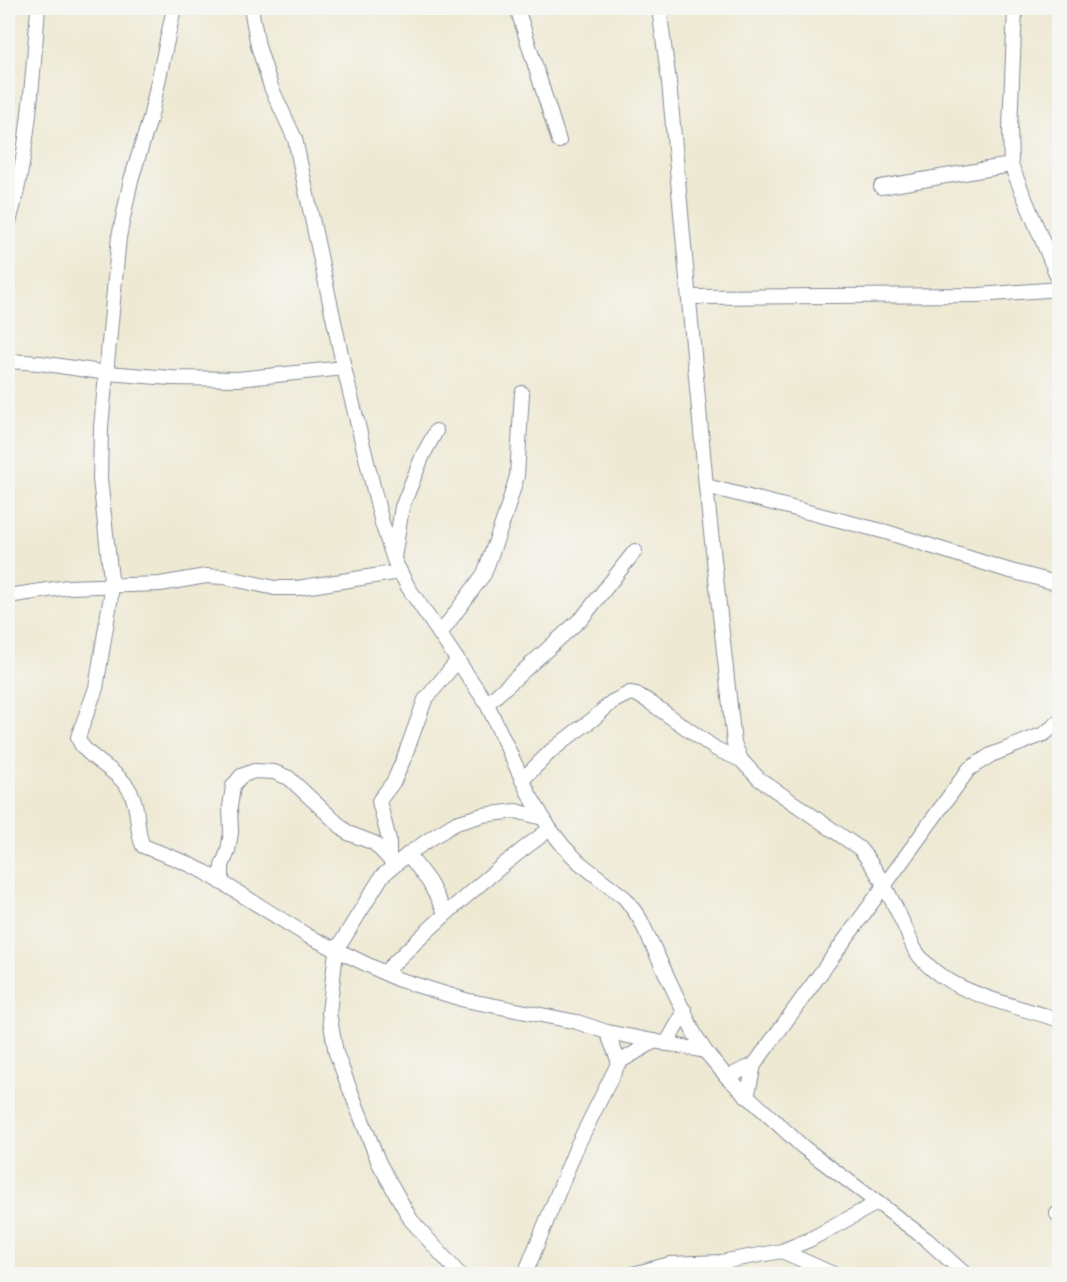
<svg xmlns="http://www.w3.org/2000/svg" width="1067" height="1282" font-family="Sriracha,sans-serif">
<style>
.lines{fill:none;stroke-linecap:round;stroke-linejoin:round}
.minor-casing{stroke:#848c98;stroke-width:16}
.minor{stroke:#fff;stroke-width:14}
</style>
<rect width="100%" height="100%" fill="#f6f6f2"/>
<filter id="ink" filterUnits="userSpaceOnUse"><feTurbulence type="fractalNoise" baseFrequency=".0167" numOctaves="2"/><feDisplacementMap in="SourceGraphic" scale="12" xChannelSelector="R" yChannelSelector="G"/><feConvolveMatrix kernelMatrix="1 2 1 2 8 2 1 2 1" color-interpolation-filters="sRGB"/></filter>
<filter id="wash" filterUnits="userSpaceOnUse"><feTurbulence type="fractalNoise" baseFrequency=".008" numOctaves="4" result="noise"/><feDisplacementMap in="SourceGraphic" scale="24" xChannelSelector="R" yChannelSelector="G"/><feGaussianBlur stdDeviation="1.35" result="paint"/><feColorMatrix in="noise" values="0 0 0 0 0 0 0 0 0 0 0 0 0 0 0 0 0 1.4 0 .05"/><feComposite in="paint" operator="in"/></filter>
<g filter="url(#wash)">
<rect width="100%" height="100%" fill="#eee9d3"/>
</g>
<g filter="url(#ink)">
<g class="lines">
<defs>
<g id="minor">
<path d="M174,8L150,119L131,180L119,237L101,427L100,479L111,579V596L96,688L78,737C83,757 118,769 130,791C140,808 135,829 143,846L184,862L205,872L308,936L397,979L465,1000L577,1022L607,1032L705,1051"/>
<polyline points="251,8 258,46 271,87 295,139 344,368 382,523 394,560 408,587 487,704 529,794 550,829 564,847 580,863 625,898 640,919 694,1033 705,1051 727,1077 803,1147 926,1239 965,1274"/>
<polyline points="517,8 559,141"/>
<path d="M659,8L669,82L706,486L734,743L741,760L759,779L859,848C878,870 890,896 903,923C907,931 910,940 914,948C939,992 1014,1005 1060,1020"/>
<polyline points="1015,8 1010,128 1011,165 1060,283"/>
<polyline points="881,187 1011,165"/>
<path d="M8,225C28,160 33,75 38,8"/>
<polyline points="690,297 979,295 1060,289"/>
<polyline points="8,361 40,363 107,373 171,378 238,379 344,368"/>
<polyline points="706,486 886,532 1007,570 1060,584"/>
<polyline points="394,558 402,507 423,455 436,431"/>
<polyline points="8,596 68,587 160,584 206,576 224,577 275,588 297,588 400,572"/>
<polyline points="440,634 484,574 505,516 517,476 522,393"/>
<polyline points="487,704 583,617 635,551"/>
<polyline points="522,780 551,751 575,732 592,720 612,702 630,693 636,694 648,701 716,749 741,760"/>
<polyline points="408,854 429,882 446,914"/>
<polyline points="389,858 389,840 379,801 394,781 404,758 425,700 458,660"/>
<polyline points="222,883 222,866 228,851 231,832 230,807 233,786 241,776 254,771 274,772 289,778 348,833 374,843 395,865"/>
<path d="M384,973C436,921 491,872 550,829"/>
<polyline points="607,1032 619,1062"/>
<polyline points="666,1044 685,1011"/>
<polyline points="727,1077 754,1065"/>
<polyline points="747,1097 754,1065 969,769 991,755 1044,734 1060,721"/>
<polyline points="1057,1214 1060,1214"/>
<polyline points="782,1251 833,1274"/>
<polyline points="459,1274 411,1220 379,1163 349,1087 336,1053 329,1013 336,951 382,876 408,854 433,837 456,823 483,815 516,811 543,818"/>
<polyline points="525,1274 577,1146 619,1062 655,1041"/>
<polyline points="633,1274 670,1264 721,1262 782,1251 809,1240 877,1203"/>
</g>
</defs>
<!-- minor casing -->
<use href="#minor" class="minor-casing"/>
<!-- minor -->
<use href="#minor" class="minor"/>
</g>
</g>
<!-- margin -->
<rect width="1067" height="1282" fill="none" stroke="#f6f6f2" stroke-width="30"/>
</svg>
